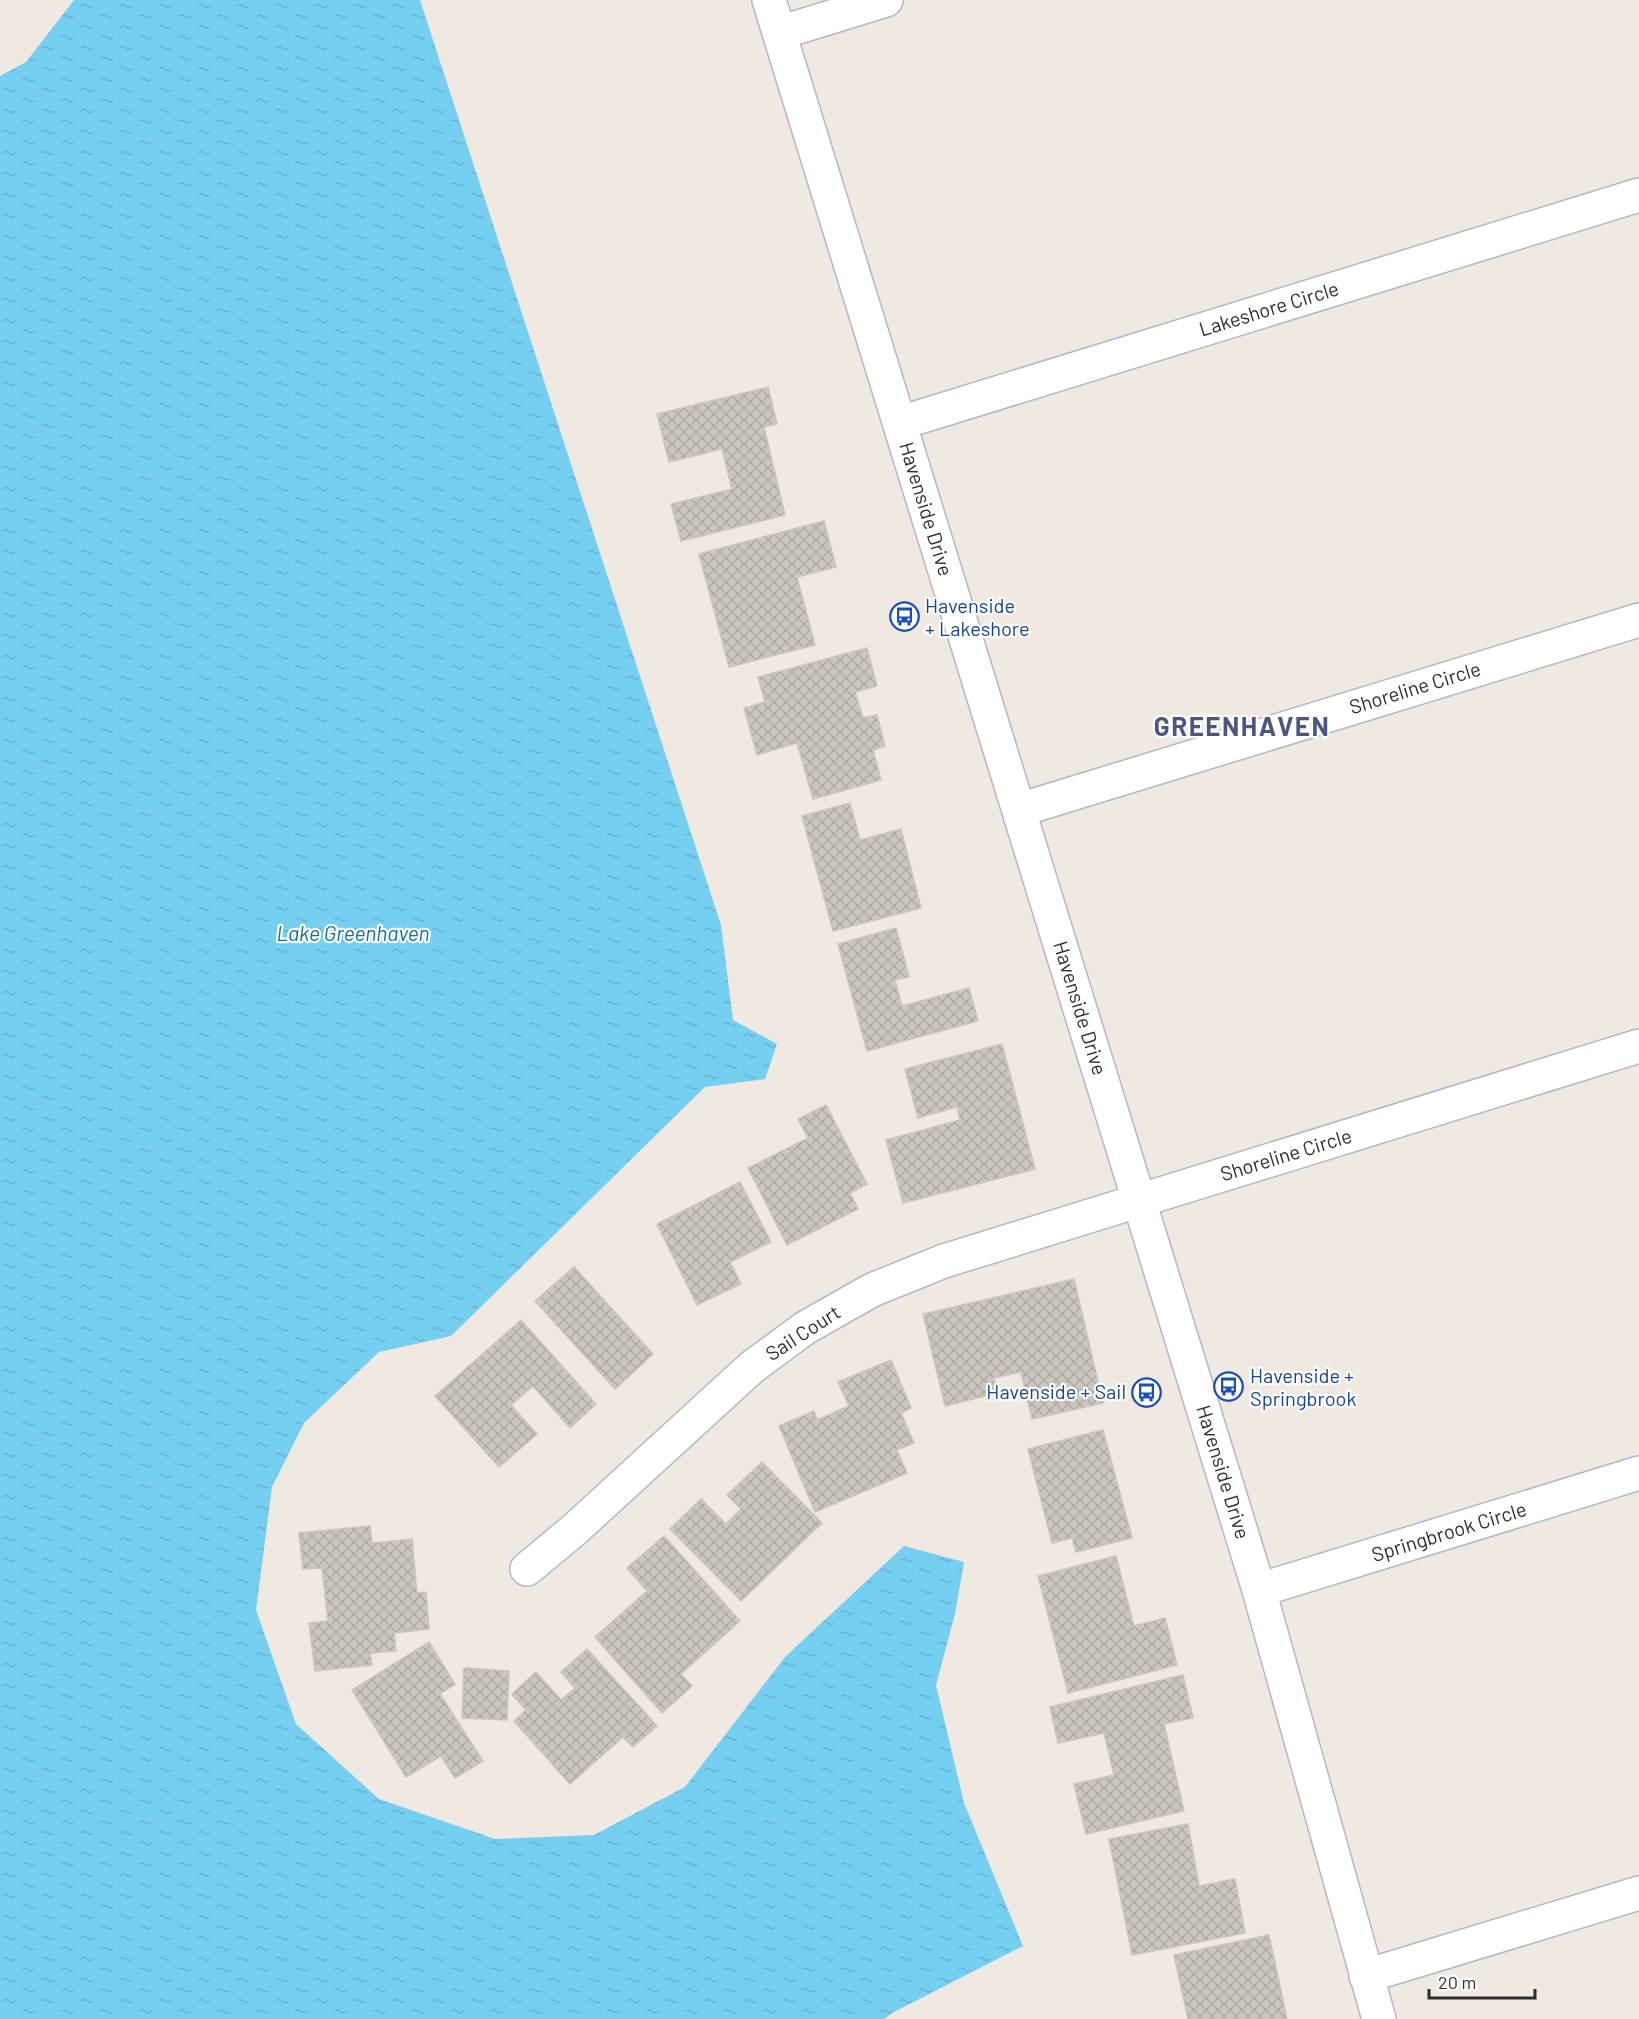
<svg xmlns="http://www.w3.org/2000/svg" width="1639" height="2019" font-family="Barlow,sans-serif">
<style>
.water{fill:url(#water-ripples)}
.building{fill:url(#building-cross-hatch);stroke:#cbc5ba;stroke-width:1.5}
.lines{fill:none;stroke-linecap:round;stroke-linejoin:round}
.minor-casing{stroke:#b4b7c1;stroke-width:36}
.minor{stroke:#fff;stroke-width:33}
.labels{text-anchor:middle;stroke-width:4.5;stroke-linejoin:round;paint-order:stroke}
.street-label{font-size:20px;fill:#2e2e2e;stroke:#fff}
.transit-label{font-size:20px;fill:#164399;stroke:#fff;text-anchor:start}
.water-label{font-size:21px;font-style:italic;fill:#0d6fa3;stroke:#fff}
.district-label{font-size:26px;font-weight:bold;letter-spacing:1.5px;fill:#4d5680;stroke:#fff}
</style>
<defs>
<pattern id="water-ripples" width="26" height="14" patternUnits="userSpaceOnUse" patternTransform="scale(1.5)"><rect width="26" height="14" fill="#75cff0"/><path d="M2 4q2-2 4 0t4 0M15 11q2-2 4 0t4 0" fill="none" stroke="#66b2ce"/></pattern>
<pattern id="building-cross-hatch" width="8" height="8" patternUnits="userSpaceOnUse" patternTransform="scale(1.5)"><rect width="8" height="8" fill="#cbc7bf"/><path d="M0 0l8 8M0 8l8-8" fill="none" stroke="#afaba4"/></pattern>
</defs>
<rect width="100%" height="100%" fill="#efe9e1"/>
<!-- water -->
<polygon class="water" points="74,0 420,0 721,925 733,1020 777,1044 765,1079 705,1087 451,1336 379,1352 304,1423 272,1487 256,1610 296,1724 379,1799 495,1839 594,1835 685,1787 785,1657 904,1546 964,1562 955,1614 936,1685 964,1803 1023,1946 892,2013 884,2019 0,2019 0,76 26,62"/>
<!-- building -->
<g class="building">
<polygon points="768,387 777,424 764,427 785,515 681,541 671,504 732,489 722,449 669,462 657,414"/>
<polygon points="824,521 836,567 797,577 815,645 729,667 699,554"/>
<polygon points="867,648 877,686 855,692 863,718 877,715 885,746 873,750 881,780 813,799 797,743 757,755 744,708 765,702 758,677"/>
<polygon points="850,803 860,840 901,829 921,908 833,931 802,816"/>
<polygon points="896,928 909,977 895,980 902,1006 969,988 978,1021 867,1051 838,944"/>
<polygon points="1002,1044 1035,1169 903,1203 886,1140 960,1120 957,1107 918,1118 905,1069"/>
<polygon points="826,1105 867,1184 850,1193 858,1209 787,1245 748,1168 808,1138 798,1119"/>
<polygon points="740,1182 771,1242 730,1262 741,1284 697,1305 657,1224"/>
<polygon points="574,1267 653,1354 615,1389 535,1301"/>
<polygon points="1074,1279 1103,1403 1032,1419 1021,1372 994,1378 997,1393 945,1406 923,1314"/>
<polygon points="521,1320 596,1404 570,1428 533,1386 511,1405 537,1434 499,1467 435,1396"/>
<polygon points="891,1360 911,1408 901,1413 914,1443 897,1450 907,1473 815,1512 779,1426 814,1411 817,1420 849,1406 838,1382"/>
<polygon points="1103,1430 1132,1538 1076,1552 1072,1538 1052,1543 1028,1449"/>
<polygon points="762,1462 822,1523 741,1601 670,1529 701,1499 726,1524 741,1509 727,1495"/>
<polygon points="370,1526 372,1543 412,1539 417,1593 426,1592 429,1629 394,1633 396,1651 370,1653 372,1665 315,1671 309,1623 328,1621 322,1568 303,1569 299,1533"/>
<polygon points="664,1536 740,1621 681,1674 692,1686 662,1713 595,1637 647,1591 627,1568"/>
<polygon points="1116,1556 1134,1626 1165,1618 1177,1665 1068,1693 1038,1576"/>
<polygon points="429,1642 455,1684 440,1694 483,1761 455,1778 441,1756 406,1777 352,1690"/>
<polygon points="587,1649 657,1726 633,1747 623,1737 570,1784 514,1721 526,1710 512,1694 536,1672 561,1700 575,1688 561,1672"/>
<polygon points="464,1668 509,1671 507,1720 462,1718"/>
<polygon points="1183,1675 1193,1718 1164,1724 1184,1811 1086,1834 1074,1784 1114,1775 1104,1733 1058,1743 1050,1707"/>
<polygon points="1188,1824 1199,1886 1235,1879 1245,1933 1132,1955 1109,1839"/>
<polygon points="1269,1935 1287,2019 1188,2019 1174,1955"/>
</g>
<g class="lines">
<defs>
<g id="minor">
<polyline points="769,0 1259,1590 1379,2019"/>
<polyline points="779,33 886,0"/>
<polyline points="900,423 1639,195"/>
<polyline points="1019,810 1639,620"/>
<polyline points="527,1569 574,1530 752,1367 805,1328 872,1290 944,1261 1639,1046"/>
<polyline points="1259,1590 1639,1473"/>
<polyline points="1366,1976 1639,1893"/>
</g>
</defs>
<!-- minor casing -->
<use href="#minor" class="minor-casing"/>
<!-- minor -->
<use href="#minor" class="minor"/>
</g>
<!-- icons -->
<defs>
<symbol id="bus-ring" viewBox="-11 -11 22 22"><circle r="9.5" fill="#fff" stroke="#1a4fb4" stroke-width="1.5"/><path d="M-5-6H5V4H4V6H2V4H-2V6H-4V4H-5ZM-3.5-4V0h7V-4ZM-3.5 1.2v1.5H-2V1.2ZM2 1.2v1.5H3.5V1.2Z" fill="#1a4fb4"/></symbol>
</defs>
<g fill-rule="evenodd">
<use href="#bus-ring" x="888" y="600" width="33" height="33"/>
<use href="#bus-ring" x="1212" y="1370" width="33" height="33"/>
<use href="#bus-ring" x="1130" y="1376" width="33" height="33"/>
</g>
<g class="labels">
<!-- street labels -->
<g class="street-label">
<text transform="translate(1269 309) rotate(-17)" y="7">Lakeshore Circle</text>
<text transform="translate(926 509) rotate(73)" y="7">Havenside Drive</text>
<text transform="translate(1415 688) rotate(-17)" y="7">Shoreline Circle</text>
<text transform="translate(1080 1008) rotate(73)" y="7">Havenside Drive</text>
<text transform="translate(1286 1155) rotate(-17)" y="7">Shoreline Circle</text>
<text transform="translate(803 1333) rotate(-33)" y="7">Sail Court</text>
<text transform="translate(1223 1472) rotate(73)" y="7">Havenside Drive</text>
<text transform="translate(1449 1532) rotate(-17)" y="7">Springbrook Circle</text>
</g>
<!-- transit labels -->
<g class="transit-label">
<text x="925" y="613">Havenside<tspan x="925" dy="23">+ Lakeshore</tspan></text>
<text x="1250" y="1383">Havenside +<tspan x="1250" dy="23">Springbrook</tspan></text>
<text x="1126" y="1399" text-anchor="end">Havenside + Sail</text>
</g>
<!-- water labels -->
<g class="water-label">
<text x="353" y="941">Lake Greenhaven</text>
</g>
<!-- district labels -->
<g class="district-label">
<text x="1242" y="736">GREENHAVEN</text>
</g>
</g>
<!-- scale -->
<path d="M1429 1989v9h106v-9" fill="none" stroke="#2e2e2e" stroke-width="3"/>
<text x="1438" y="1989" font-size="18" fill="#2e2e2e" stroke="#ffffff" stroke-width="4.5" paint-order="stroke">20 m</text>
</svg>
